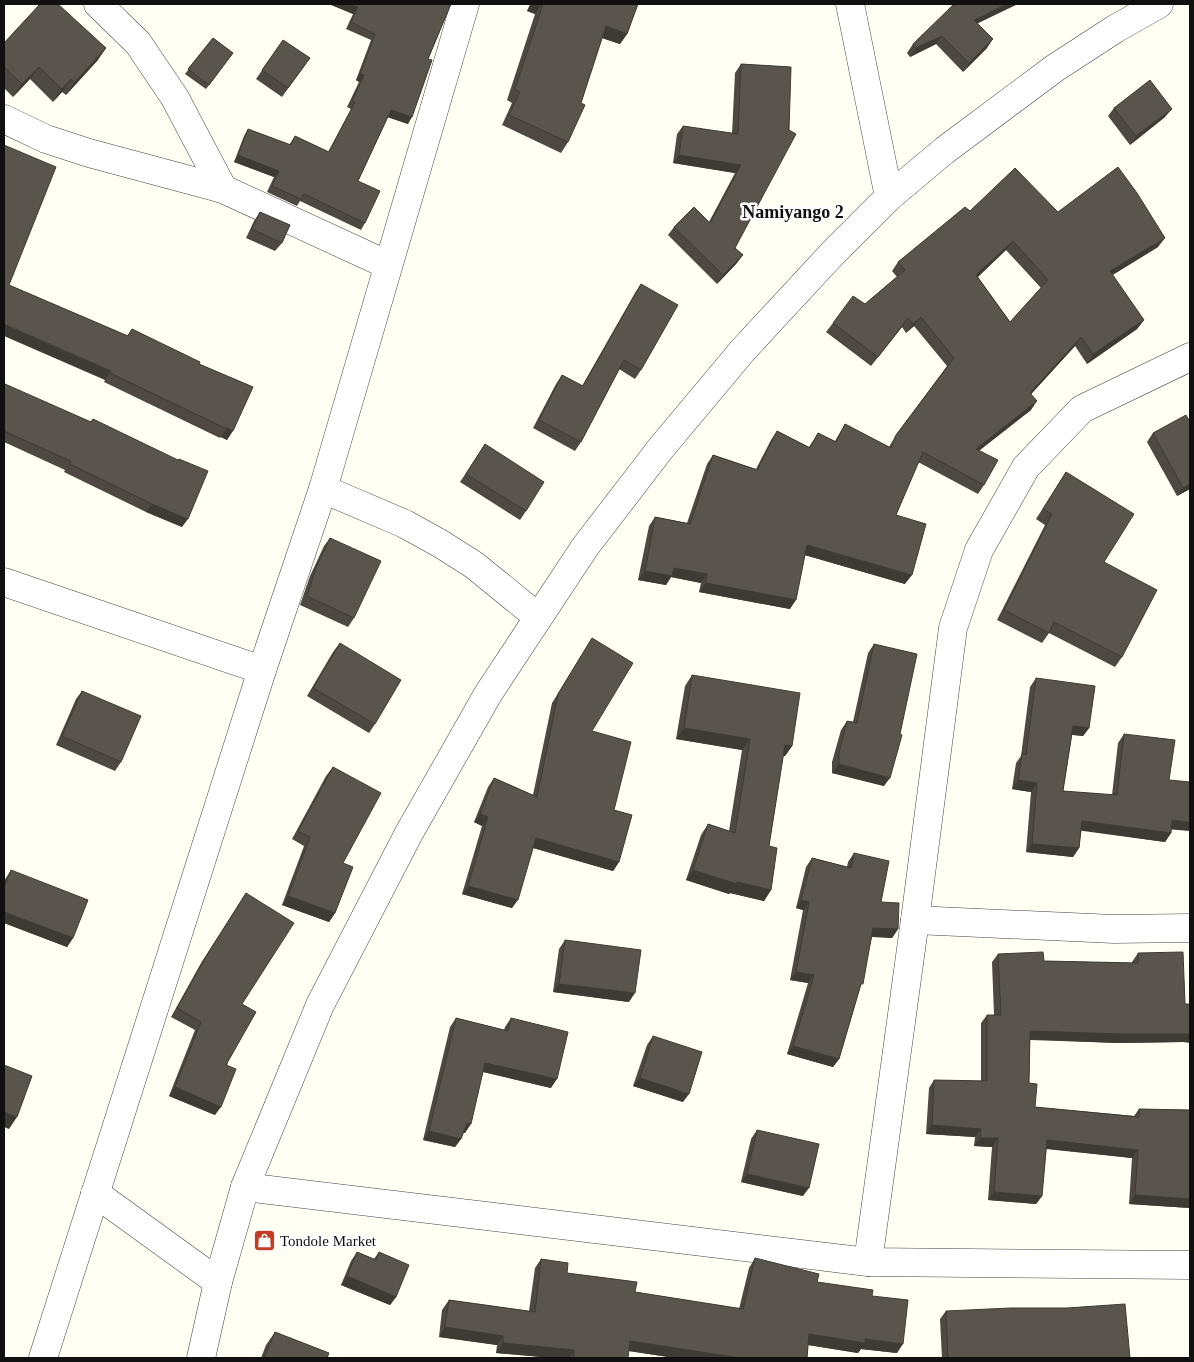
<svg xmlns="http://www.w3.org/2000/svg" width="1194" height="1362" font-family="'Times New Roman',serif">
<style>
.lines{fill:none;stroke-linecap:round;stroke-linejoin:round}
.minor-casing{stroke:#434343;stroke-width:29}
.minor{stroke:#fff;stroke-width:28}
.wall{fill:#4d4841;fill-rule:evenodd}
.shaded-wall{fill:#3e3b35}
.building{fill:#59544c;stroke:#3e3b35;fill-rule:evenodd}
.labels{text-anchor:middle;stroke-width:5;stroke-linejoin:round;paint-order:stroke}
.poi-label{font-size:15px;fill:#101010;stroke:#fff;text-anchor:start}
.quarter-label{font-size:18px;font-weight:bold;fill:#101010;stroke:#fff}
</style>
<rect width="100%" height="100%" fill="#fffff3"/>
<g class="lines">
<defs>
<g id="minor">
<polyline points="98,4 138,43 175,98 223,189 388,265"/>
<polyline points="850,4 889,197"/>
<polyline points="4,119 46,139 89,153 223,189"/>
<polyline points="323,489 405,524 441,544 474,565 538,617"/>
<polyline points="4,582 262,670"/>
<polyline points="915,920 1114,929 1190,928"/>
<polyline points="245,1187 868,1262 1190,1265"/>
<polyline points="95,1193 218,1282"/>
<polyline points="868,1262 915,920 953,628 979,550 1026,467 1082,409 1190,357"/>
<polyline points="43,1358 262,670 323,489 465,4"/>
<polyline points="201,1358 218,1282 245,1187 320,1005 409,833 488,694 585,547 661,448 743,350 832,254 889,197 945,150 1055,68 1115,29 1159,4"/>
</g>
</defs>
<!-- minor casing -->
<use href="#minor" class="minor-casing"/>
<!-- minor -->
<use href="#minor" class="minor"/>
</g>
<!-- wall -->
<g class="wall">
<polygon points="329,4 451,4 428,59 408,124 388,117 358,181 365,223 361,230 300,201 297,206 267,192 274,177 234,162 244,136 248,129 289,145 295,136 328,152 351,109 347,107 359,82 356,80 371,40 346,29 353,14"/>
<polygon points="530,4 638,4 627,34 620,44 602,38 568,142 561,153 502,125 512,103 507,100 535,14 527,11"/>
<polygon points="978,23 987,48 963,72 936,44 910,57 907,53 913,44"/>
<polygon points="213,38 233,53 206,89 185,74"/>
<polygon points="283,40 310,58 282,97 256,79"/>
<polygon points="4,43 106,48 97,61 66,95 62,92 53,102 30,79 13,97 4,88"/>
<polygon points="741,64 791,67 735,248 743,255 736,264 717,284 668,235 674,227 709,222 735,173 673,163 677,134 683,126 732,134 735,73"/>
<polygon points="1114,108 1165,117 1130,145 1108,116"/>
<path d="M970,211L1058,212L1158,247L1112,275L1144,320L1137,329L1087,364L1075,346L1031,394V410L979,450L984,485L978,494L918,462L896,515L905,584L805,555L790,609L699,592L701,583L671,577L666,585L638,580L649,526L655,517L687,523L707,464L713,455L756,469L771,440L777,431L809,447L818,433L835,441L845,424L889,447L896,435L947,366L914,326L906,333L902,327L871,366L826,332L833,323L865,304L897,277L892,271L898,262ZM1006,250L1041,288L1010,322L978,277Z"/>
<polygon points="260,212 282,243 275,251 246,238 254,221"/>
<polygon points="641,284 641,370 635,379 619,369 581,442 575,451 533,428 556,384 562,375 582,386 635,293"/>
<polygon points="9,285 127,336 132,329 199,364 253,387 227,440 221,437 220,438 104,382 105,380"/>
<polygon points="4,385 90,422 93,419 182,527 146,512 64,472 65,470 4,442"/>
<polygon points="1190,422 1190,489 1177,496 1147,442 1153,433"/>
<polygon points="485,444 526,511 520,520 460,482"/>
<polygon points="1066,472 1104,562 1122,657 1115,667 1049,633 1042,643 997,620 1045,525 1036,519"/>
<polygon points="330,538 354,618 348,627 300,605 310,576 324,546"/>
<polygon points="592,638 592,731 614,810 619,862 613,871 533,848 512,908 462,894 482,826 474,822 488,787 494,778 533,795 552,703"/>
<polygon points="340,643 375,724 369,733 307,696 333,652"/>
<polygon points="874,644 884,786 832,773 832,762 841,730 847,721 853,722 868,653"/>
<polygon points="692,675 792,746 785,756 783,756 769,846 771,890 764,901 730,893 729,894 686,880 701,835 708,824 729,831 742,750 676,739 685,686"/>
<polygon points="1036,678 1089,728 1083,736 1072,735 1063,791 1112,795 1118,743 1124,734 1169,780 1171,829 1171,833 1165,842 1081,830 1079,848 1073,857 1026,852 1031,792 1012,789 1016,763 1021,756 1030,687"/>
<polygon points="82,691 121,762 115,771 56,745 76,699"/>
<polygon points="333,767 343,863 335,913 329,922 282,905 304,846 292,839 326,776"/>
<polygon points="854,853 881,902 898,929 892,938 872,937 860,988 839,1059 833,1067 787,1054 808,983 790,980 803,910 796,908 806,867 812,858 847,867 848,862"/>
<polygon points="11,870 73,938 67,947 4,923 4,881"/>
<polygon points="246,893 242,1004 215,1115 169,1096 195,1030 171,1017 201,963"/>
<polygon points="565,940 629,1002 553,992 559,949"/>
<polygon points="1138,953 1183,1042 1118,1043 1030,1040 1029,1083 1035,1107 1134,1116 1139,1109 1190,1110 1190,1208 1129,1204 1132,1158 1046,1149 1042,1196 1036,1204 988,1200 992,1147 974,1146 975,1137 926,1134 929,1088 934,1080 981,1081 981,1023 987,1015 994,1015 992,962 998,954 1044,961 1132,963 1132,962"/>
<polygon points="456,1018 504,1030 505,1027 511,1018 551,1088 483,1072 465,1133 463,1132 461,1139 455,1147 423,1140 450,1027"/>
<polygon points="653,1036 683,1102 633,1086 647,1045"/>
<polygon points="757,1130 803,1196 741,1182 751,1139"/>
<polygon points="357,1252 374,1259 379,1252 396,1297 390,1305 341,1285 351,1261"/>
<polygon points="755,1258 817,1282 872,1296 897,1353 861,1349 858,1353 808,1345 807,1358 675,1358 628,1351 628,1358 553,1358 496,1353 497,1345 439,1337 442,1310 449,1300 529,1311 535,1268 541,1259 567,1273 635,1292 739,1309 749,1268"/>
<polygon points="946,1311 1130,1358 942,1358 940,1319"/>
<polygon points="275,1332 327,1358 261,1358 266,1345"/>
</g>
<!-- shaded-wall -->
<g class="shaded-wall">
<polygon points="329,4 349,4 358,7 353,14"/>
<polygon points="532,4 542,4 535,14 527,11"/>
<polygon points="1006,4 1018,4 968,28 974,20"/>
<polygon points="606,26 627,34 620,44 599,37"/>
<polygon points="942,36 936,44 910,57 916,48"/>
<polygon points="993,39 987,48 963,72 969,63"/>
<polygon points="106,48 97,61 66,95 74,83"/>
<polygon points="39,67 30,79 13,97 22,84"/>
<polygon points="360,74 364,75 359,82 356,80"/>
<polygon points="71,79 62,92 53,102 62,89"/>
<polygon points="1172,109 1165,117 1130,145 1136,136"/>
<polygon points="391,110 412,117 408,124 387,117"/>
<polygon points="238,155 279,171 274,177 234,162"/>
<polygon points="679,155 741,165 735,173 673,163"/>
<polygon points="1165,238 1158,247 1103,281 1110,271"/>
<polygon points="1013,241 1006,250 970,284 976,275"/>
<polygon points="743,255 736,264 717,284 723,275"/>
<polygon points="921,317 914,326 906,333 913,324"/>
<polygon points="908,318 902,327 871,366 878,357"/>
<polygon points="1144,320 1137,329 1087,364 1093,354"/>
<polygon points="4,324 111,371 105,380 4,336"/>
<polygon points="1081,337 1075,346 1024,402 1030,393"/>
<polygon points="1037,401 1031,410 970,458 976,449"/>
<polygon points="227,428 233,431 227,440 221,437"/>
<polygon points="1190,484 1190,489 1177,496 1183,488"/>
<polygon points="152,504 188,519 182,527 146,512"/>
<polygon points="807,545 912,575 905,584 801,554"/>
<polygon points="674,568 707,574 701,583 671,577 666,585 638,580 645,571"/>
<polygon points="706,583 796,600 790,609 699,592"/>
<polygon points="1073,726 1089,728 1083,736 1067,734"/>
<polygon points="684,728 750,739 742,750 676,739"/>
<polygon points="785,745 792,746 785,756 778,755"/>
<polygon points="839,764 890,778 884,786 832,773"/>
<polygon points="1018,780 1037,783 1031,792 1012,789"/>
<polygon points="480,814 488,817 482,826 474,822"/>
<polygon points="1172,820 1190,822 1190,831 1166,829"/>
<polygon points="1082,821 1171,833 1165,842 1076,830"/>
<polygon points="536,838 619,862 613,871 530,847"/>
<polygon points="1032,844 1079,848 1073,857 1026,852"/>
<polygon points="693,870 737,882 771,890 764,901 730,893 729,894 686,880"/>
<polygon points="468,886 518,900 512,908 462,894"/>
<polygon points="288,896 335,913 329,922 282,905"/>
<polygon points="801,900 809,902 803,910 796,908"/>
<polygon points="4,912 73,938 67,947 4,923"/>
<polygon points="873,928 898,929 892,938 867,936"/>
<polygon points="796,972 814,975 808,983 790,980"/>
<polygon points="559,984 635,993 629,1002 553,992"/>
<polygon points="1030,1031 1190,1034 1190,1043 1183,1042 1118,1043 1024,1039"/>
<polygon points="793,1046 839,1059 833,1067 787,1054"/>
<polygon points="485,1063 557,1079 551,1088 479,1071"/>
<polygon points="640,1078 689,1094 683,1102 633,1086"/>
<polygon points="175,1087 221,1107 215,1115 169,1096"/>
<polygon points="4,1112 17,1117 9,1129 4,1127"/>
<polygon points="467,1123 471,1124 465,1133 461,1132"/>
<polygon points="932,1125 981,1129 975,1137 926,1134"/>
<polygon points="429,1131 461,1139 455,1147 423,1140"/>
<polygon points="980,1138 998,1138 992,1147 974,1146"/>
<polygon points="1047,1140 1138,1150 1132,1158 1041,1148"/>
<polygon points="747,1174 809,1188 803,1196 741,1182"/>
<polygon points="994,1192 1042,1196 1036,1204 988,1200"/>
<polygon points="1135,1195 1190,1199 1190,1208 1129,1204"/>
<polygon points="347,1276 396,1297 390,1305 341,1285"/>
<polygon points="445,1327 503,1336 497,1345 439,1337"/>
<polygon points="809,1334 865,1339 903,1344 897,1353 861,1349 858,1353 802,1344"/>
<polygon points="630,1341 740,1358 675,1358 623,1350"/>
<polygon points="503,1343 574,1350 569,1358 553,1358 496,1353"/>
</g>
<!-- building -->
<g class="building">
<polygon points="40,4 58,4 106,48 74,83 71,79 62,89 39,67 22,84 4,67 4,43"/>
<polygon points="349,4 451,4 428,59 432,60 412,117 391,110 358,181 380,191 365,223 304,194 301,199 272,186 279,171 238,155 248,129 291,145 295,136 329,152 355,102 352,101 364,75 360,74 375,34 351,22 358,7"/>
<polygon points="543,4 638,4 627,34 606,26 581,103 585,105 568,142 509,115 520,92 515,89"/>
<polygon points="954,4 1006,4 974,20 993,39 969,63 942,36 916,48 913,44"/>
<polygon points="213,38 233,53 209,85 188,69"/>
<polygon points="283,40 310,58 288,88 262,70"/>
<polygon points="741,64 791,67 789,130 796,134 735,248 743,255 723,275 674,227 694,207 710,223 741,165 679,155 683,126 738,134"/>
<polygon points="1150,80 1172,109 1136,136 1114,108"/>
<polygon points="4,145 56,167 9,285 128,336 132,329 200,362 199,364 253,387 233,431 227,428 227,429 110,373 111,371 4,324"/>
<path d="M1118,167L1137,193L1165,238L1110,271L1144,320L1093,354L1081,337L1030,393L1037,401L976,449L998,460L984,485L923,452L896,515L926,524L912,575L807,545L796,600L706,583L707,574L674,568L672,576L645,571L655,517L690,524L713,455L757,470L777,431L810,448L818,433L836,442L845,424L891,448L896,435L954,358L921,317L913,324L908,318L878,357L833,323L853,296L865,304L905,270L898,262L965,207L970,211L1015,168L1058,212ZM1013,241L1048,280L1010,322L976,275Z"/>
<polygon points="260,212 290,225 282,243 252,229"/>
<polygon points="641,284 678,305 641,370 624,360 581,442 539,420 562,375 583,386"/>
<polygon points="5,384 91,422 93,419 178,460 179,459 208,471 188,519 152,504 70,464 71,461 4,431 4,386"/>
<polygon points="1186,415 1190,422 1190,484 1183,488 1153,433"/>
<polygon points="485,444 544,482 526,511 466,474"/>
<polygon points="1066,472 1134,514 1104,562 1157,590 1122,657 1054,622 1049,633 1004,610 1052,514 1043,509"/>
<polygon points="330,538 381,561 354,618 307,596 316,568"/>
<polygon points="592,638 633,663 592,731 631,742 614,810 632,815 619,862 536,838 518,900 468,886 488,817 480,814 494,778 537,797 558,694"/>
<polygon points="340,643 401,680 375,724 313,688"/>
<polygon points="874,644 917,654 900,734 902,735 890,778 839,764 839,753 847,721 857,723"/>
<polygon points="692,675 800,693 792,746 785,745 769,846 777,848 771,890 737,882 737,884 693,870 708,824 735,833 750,739 684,728"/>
<polygon points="1036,678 1095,686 1089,728 1073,726 1063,791 1117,795 1124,734 1175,740 1169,780 1190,782 1190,822 1172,820 1171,833 1082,821 1079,848 1032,844 1037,783 1018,780 1022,754 1026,755"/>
<polygon points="82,691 141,716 121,762 62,736"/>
<polygon points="333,767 381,793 343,863 353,867 335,913 288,896 310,837 298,831"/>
<polygon points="854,853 889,861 881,902 899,903 898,929 873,928 863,984 861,984 839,1059 793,1046 814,975 796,972 809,902 801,900 812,858 851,868"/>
<polygon points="11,870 88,900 73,938 4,912 4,888"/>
<polygon points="246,893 294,923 242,1004 256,1012 226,1065 236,1069 221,1107 175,1087 201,1022 177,1008 207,955"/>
<polygon points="565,940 641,950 635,993 559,984"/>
<polygon points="1043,952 1044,961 1138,963 1138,953 1183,952 1185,1004 1190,1004 1190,1034 1123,1034 1030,1031 1029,1083 1037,1084 1035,1107 1139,1117 1139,1109 1190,1110 1190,1199 1135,1195 1138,1150 1047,1140 1042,1196 994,1192 998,1138 980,1138 981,1129 932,1125 934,1080 987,1081 987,1015 1001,1015 998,954"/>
<polygon points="456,1018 508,1031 511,1018 568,1032 557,1079 485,1063 471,1124 467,1123 461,1139 429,1131"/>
<polygon points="653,1036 702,1052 689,1094 640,1078"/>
<polygon points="4,1065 32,1076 17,1117 4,1112 4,1113"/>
<polygon points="757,1130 819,1144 809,1188 747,1174"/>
<polygon points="357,1252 376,1260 379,1252 409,1265 396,1297 347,1276"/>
<polygon points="755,1258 819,1274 817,1282 873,1290 872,1296 908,1300 903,1344 865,1339 865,1343 809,1334 807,1358 740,1358 630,1341 628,1358 574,1358 574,1350 503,1343 503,1336 445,1327 449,1300 535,1312 541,1259 568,1263 567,1273 637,1282 635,1292 743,1309"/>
<polygon points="1125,1304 1130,1358 948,1358 946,1311 1011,1308 1067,1308"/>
<polygon points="275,1332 329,1353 327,1358 264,1358"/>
</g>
<!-- icons -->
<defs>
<symbol id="shop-square" viewBox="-11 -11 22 22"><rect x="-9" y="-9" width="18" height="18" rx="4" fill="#c63c22" stroke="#fff"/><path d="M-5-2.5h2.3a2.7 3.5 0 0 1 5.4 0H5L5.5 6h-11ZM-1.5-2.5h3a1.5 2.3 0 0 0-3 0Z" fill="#fff"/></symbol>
</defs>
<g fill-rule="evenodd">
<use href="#shop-square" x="252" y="1228" width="25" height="25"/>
</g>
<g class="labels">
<!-- poi labels -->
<g class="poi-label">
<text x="280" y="1246">Tondole Market</text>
</g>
<!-- quarter labels -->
<g class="quarter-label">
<text x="793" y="218">Namiyango 2</text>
</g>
</g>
<!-- border -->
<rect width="1194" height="1362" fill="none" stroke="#101010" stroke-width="10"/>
</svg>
